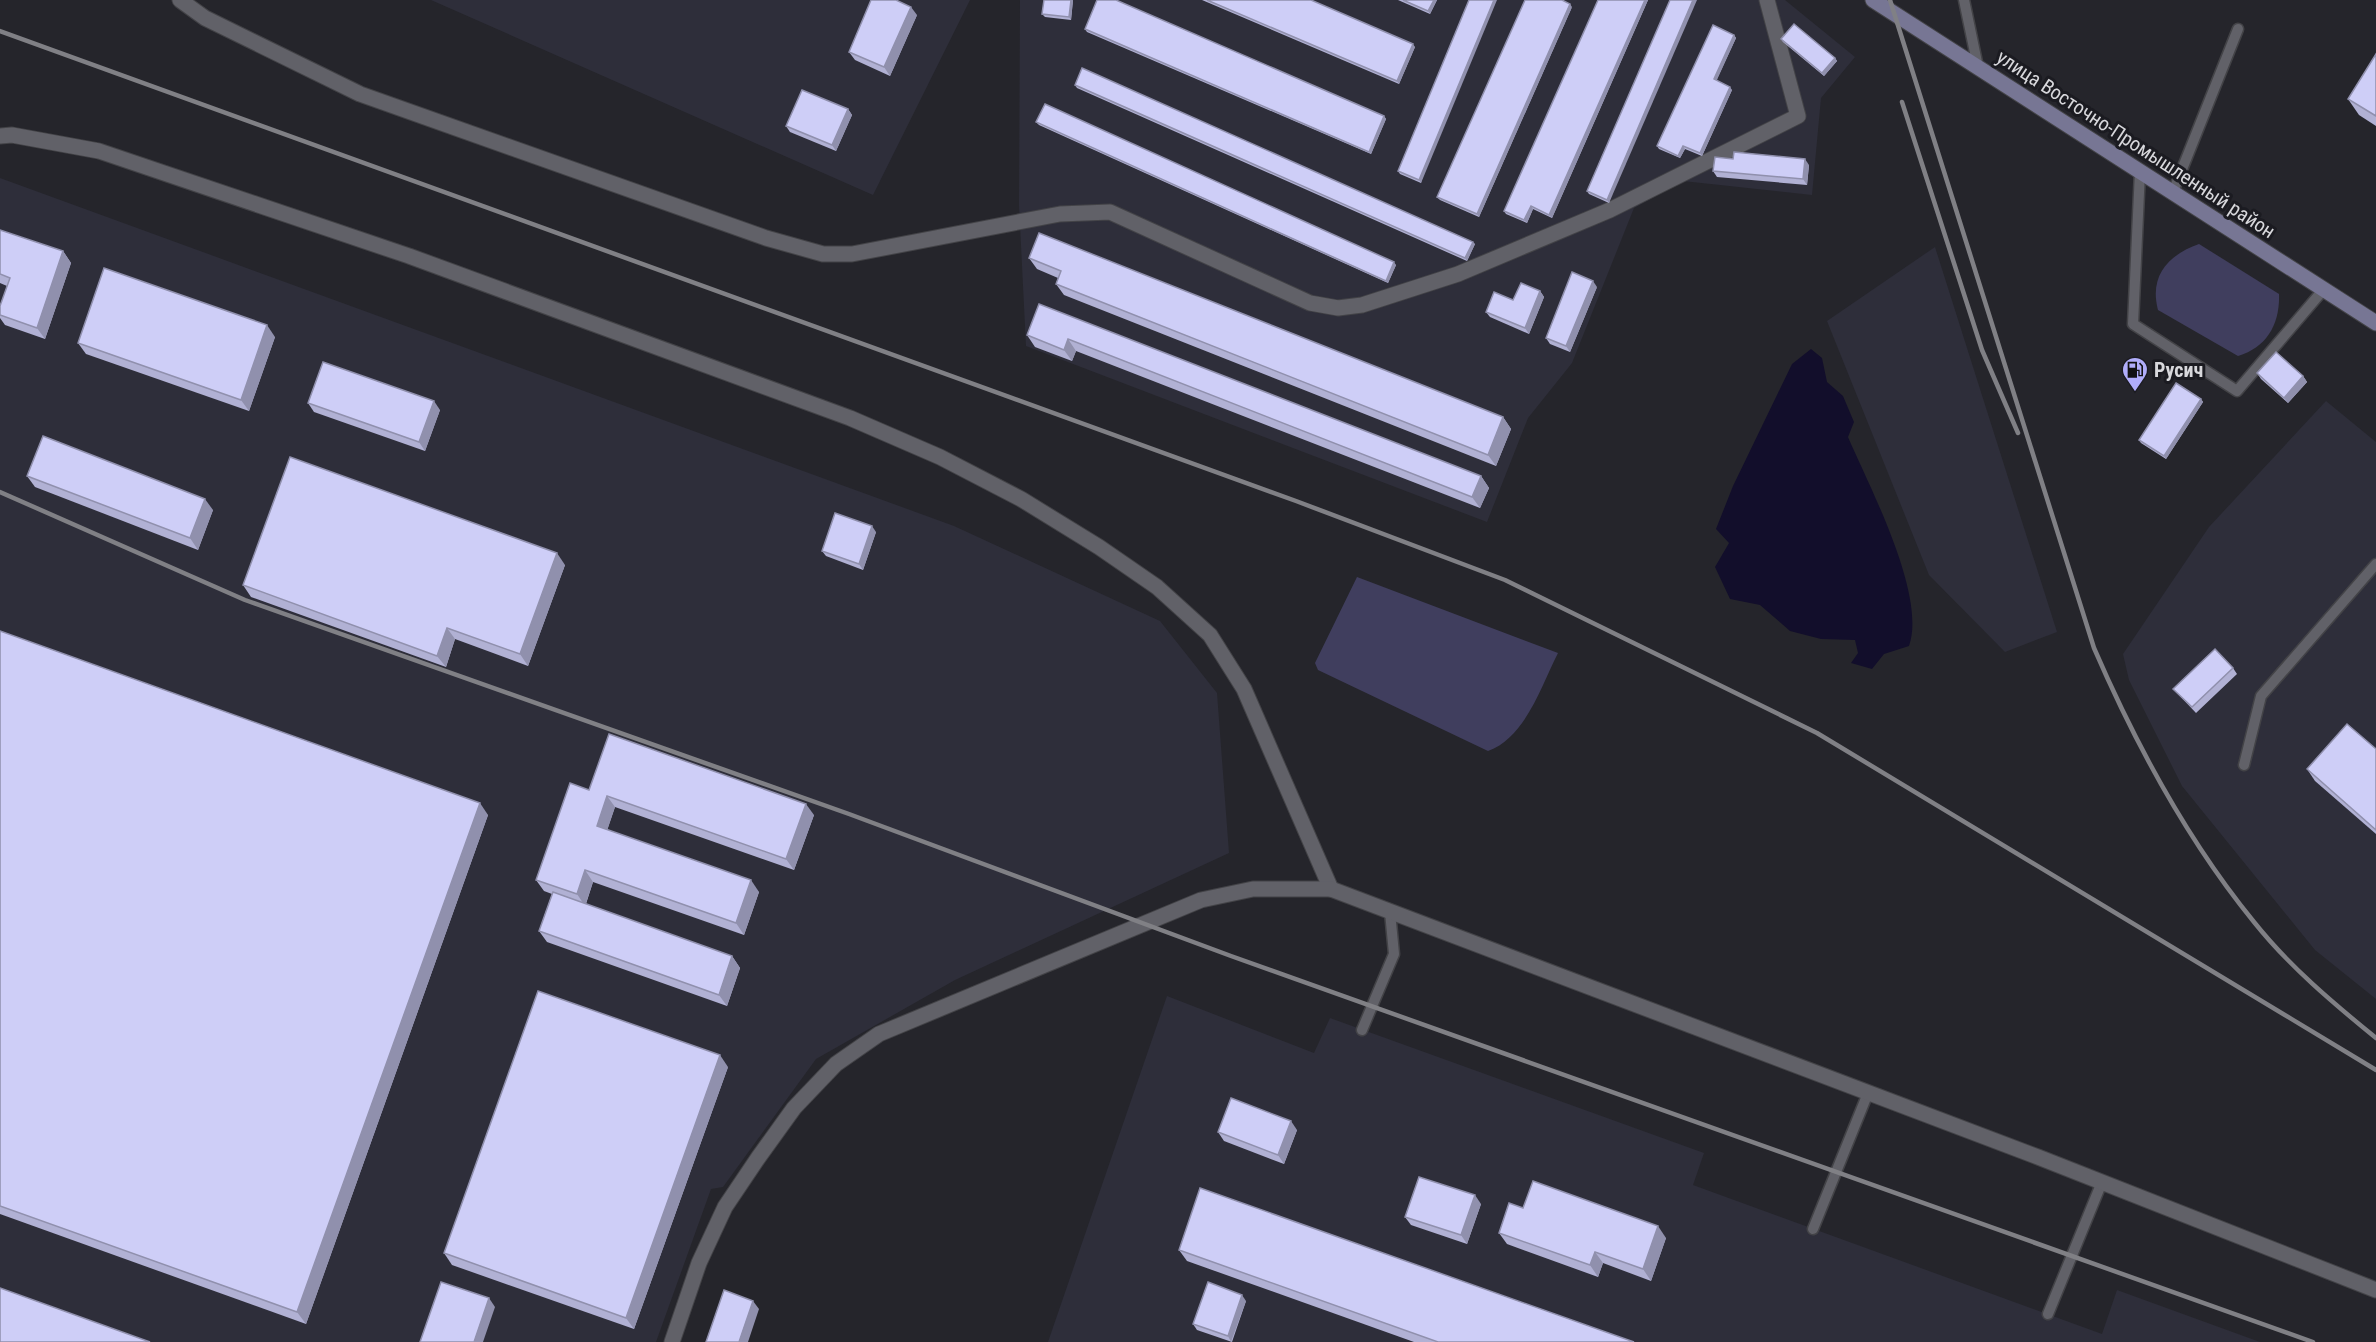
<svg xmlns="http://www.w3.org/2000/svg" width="2376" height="1342" font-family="'Roboto Condensed',sans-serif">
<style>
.built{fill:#2e2e3a}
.green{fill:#403e5e}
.water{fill:#120e2b}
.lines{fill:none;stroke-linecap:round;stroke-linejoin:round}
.lane-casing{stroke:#434347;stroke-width:13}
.street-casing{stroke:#434347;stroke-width:17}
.secondary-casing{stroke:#434347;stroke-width:17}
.lane{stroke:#616168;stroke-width:10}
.street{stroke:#616168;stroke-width:15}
.secondary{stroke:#777694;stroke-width:15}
.rail{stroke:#808085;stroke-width:4.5}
.wall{fill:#b1b1d4}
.shaded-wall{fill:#9090ad}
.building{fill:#cecef7;stroke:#9090ad;stroke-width:1.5}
.labels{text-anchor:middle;stroke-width:6;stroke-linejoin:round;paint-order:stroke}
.street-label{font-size:20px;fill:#d8d8dc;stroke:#1b1b21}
.poi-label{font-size:20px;font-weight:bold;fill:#d8d8dc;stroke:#1b1b21;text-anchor:start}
</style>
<rect width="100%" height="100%" fill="#25252b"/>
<!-- built -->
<g class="built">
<polygon points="431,0 970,0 873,195"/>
<polygon points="1020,0 1785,0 1855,57 1821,98 1812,195 1683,181 1634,208 1572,363 1528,418 1487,522 1026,346 1019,205"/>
<polygon points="0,178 954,526 1160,621 1217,693 1229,853 955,980 816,1059 723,1187 711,1189 656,1342 0,1342"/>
<polygon points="1935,247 2057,632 2005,652 1929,575 1827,321"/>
<polygon points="2326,401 2376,442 2376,999 2315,950 2182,786 2129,680 2123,654 2209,527"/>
<polygon points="1167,996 1314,1053 1330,1018 1704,1153 1693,1185 2102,1334 2117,1290 2260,1342 1048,1342"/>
</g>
<!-- green -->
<g class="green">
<path d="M2199,244L2279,294C2280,324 2267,347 2238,356L2158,310C2149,276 2168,255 2199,244Z"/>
<path d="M1357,577L1558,653C1541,686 1526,737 1488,751L1318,670L1315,663Z"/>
</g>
<!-- water -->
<path class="water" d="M1811,349L1822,358L1827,382L1843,396L1854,422L1848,437C1869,486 1927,595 1909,646L1884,654L1872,669L1851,663L1858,653L1855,640L1821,639L1790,631L1760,605L1730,599L1715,567L1729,543L1716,529L1733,486L1792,364Z"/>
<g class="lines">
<defs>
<g id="lane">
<polyline points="1964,0 1978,67"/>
<polyline points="2140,171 2133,324 2237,391 2324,289"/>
<polyline points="2173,192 2238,29"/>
<polyline points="2244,765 2261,696 2376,564"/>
<polyline points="1362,1030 1394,954 1390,912"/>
<polyline points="1813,1229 1868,1093"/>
<polyline points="2048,1314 2102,1182"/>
</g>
<g id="street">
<polyline points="180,0 205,18 360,94 766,238 823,254 852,254 1060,214 1110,212 1310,303 1338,308 1362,305 1458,274 1610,210 1798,116 1767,0"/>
<polyline points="0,136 12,135 99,151 409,256 850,418 940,457 1021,499 1099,547 1157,587 1210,635 1244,689 1331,889"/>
<polyline points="672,1342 699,1263 725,1207 758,1158 794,1108 836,1064 879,1034 1201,900 1253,889 1331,889 2038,1157 2376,1290"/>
</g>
<polyline id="secondary" points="1873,0 2376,323"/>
</defs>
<!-- lane casing -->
<use href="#lane" class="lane-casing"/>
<!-- street casing -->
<use href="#street" class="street-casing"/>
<!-- secondary casing -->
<use href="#secondary" class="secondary-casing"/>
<!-- lane -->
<use href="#lane" class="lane"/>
<!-- street -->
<use href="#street" class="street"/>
<!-- secondary -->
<use href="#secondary" class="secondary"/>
<!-- rail -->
<g class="rail">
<path d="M1890,0L2094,648C2136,745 2187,840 2254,922C2289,966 2333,1003 2376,1038"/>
<polyline points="0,31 1296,501 1505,580 1817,733 2376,1070"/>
<polyline points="1902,102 1982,350 2018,433"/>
<polyline points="0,492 245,600 849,814 1231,956 2313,1342"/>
</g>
</g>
<!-- wall -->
<g class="wall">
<polygon points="1073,0 1071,20 1045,17 1042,14"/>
<polygon points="1202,0 1311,0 1415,47 1399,84"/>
<polygon points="1398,0 1437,0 1430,14"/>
<polygon points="1469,0 1421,183 1400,174 1398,171"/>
<polygon points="1598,0 1648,0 1552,218 1533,209 1527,223 1506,214 1504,211"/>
<polygon points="1670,0 1609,203 1589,194 1587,191"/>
<polygon points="1572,7 1479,217 1440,200 1437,197"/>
<polygon points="917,15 890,76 855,60 849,52"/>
<polygon points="1085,29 1384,116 1386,119 1371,154 1087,32"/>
<polygon points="1734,35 1736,38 1716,81 1732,90 1702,156 1685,149 1680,158 1659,149 1657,146"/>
<polygon points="1781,39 1835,58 1837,61 1824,76 1783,42"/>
<polygon points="2376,54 2376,126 2359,115 2348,99"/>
<polygon points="1075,85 1475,244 1467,261 1077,88"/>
<polygon points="848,109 852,115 836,151 790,132 786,126"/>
<polygon points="1036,122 1396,265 1388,283 1039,125"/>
<polygon points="1809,165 1807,185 1717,177 1713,171"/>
<polygon points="0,230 63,251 71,263 45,339 5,325 0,318 0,306 7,286 0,283"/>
<polygon points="1029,258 1503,417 1511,429 1496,466 1064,295 1056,284 1058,278 1037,269"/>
<polygon points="1597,287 1570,352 1550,344 1546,338"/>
<polygon points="1540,291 1544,297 1529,334 1490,317 1486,312 1513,300"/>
<polygon points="1039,304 1481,476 1489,488 1480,508 1076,351 1072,361 1035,347 1027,335"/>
<polygon points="275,337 249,411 86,354 78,343"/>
<polygon points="2257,373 2303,376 2307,382 2288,403 2261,379"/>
<polygon points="2201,399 2203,402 2166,459 2141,443 2139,440"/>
<polygon points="308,403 440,410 425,451 314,412"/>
<polygon points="27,476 213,510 198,550 35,487"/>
<polygon points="876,532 863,570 826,556 822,551"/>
<polygon points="565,565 528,666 455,639 446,667 251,597 243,585"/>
<polygon points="0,631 488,815 306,1324 0,1214"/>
<polygon points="2233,668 2237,674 2196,713 2178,694 2173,689"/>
<polygon points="2376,749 2376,834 2315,781 2307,769"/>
<polygon points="589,790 814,815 794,870 615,807 607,830 759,892 744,935 593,882 586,904 732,956 740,968 727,1006 547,942 539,931 552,894 544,891 536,880"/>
<polygon points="728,1067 634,1329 452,1265 444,1253"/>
<polygon points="1297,1130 1284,1164 1224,1141 1218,1132"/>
<polygon points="1481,1204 1467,1244 1411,1225 1405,1217"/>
<polygon points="1523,1208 1666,1238 1651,1281 1603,1263 1598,1277 1507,1244 1499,1233"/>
<polygon points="1179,1250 1634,1342 1414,1342 1187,1261"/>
<polygon points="1246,1301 1232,1342 1197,1330 1193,1324"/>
</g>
<!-- shaded-wall -->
<g class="shaded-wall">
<polygon points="1071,0 1073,0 1071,20 1069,17"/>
<polygon points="1434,0 1437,0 1430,14 1428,11"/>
<polygon points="1494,0 1497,0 1421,183 1419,180"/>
<polygon points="1645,0 1648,0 1552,218 1549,215"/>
<polygon points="1693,0 1697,0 1609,203 1607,200"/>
<polygon points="1570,4 1572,7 1479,217 1477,214"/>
<polygon points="911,7 917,15 890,76 884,67"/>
<polygon points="1734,35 1736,38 1716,82 1714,79"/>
<polygon points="1413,44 1415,47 1399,84 1397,81"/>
<polygon points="1835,58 1837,61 1824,76 1822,73"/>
<polygon points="1730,87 1732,90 1702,156 1700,153"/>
<polygon points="848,109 852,115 836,151 832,145"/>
<polygon points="1384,116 1386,119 1371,154 1369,152"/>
<polygon points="1683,146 1685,149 1680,158 1678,156"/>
<polygon points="1805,159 1809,165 1807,185 1803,179"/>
<polygon points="1531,206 1533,209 1527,223 1524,220"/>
<polygon points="1473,242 1475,244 1467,261 1465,258"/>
<polygon points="63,251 71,263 45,339 37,328"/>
<polygon points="1394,262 1396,265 1388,283 1386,281"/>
<polygon points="1593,281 1597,287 1570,352 1566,346"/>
<polygon points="1540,291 1544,297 1529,334 1525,328"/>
<polygon points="267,325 275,337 249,411 241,400"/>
<polygon points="1068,339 1076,351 1072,361 1064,350"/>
<polygon points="2303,376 2307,382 2288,403 2284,398"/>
<polygon points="2201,399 2203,402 2166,459 2164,456"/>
<polygon points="434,401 440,410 425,451 419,442"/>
<polygon points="1503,417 1511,429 1496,466 1488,455"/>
<polygon points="1481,476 1489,488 1480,508 1472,497"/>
<polygon points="205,499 213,510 198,550 190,538"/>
<polygon points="872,526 876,532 863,570 859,564"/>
<polygon points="557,553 565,565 528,666 520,654"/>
<polygon points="447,628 455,639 446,667 437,656"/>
<polygon points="607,796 615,807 605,837 597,826"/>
<polygon points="480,803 488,815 306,1324 297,1312"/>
<polygon points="806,804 814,815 794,870 786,859"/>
<polygon points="585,870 593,882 585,906 577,894"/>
<polygon points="751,880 759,892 744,935 736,923"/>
<polygon points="732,956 740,968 727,1006 719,995"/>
<polygon points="720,1055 728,1067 634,1329 626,1318"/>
<polygon points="1291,1121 1297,1130 1284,1164 1278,1155"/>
<polygon points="1475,1195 1481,1204 1467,1244 1461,1235"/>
<polygon points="1658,1226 1666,1238 1651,1281 1643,1269"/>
<polygon points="1595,1252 1603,1263 1598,1277 1590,1265"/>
<polygon points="1242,1295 1246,1301 1231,1342 1228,1336"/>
<polygon points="489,1298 495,1307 483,1342 474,1342"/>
<polygon points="753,1301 759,1309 748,1342 739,1342"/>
</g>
<!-- building -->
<g class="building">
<polygon points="871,0 896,0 911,7 884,67 849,52"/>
<polygon points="1044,0 1071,0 1069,17 1042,14"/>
<polygon points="1097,0 1116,0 1384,116 1369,152 1085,29"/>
<polygon points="1207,0 1311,0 1413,44 1397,81"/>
<polygon points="1403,0 1434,0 1428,11"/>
<polygon points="1469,0 1494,0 1419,180 1398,171"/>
<polygon points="1525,0 1562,0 1570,4 1477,214 1437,197"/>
<polygon points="1598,0 1645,0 1549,215 1531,206 1524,220 1504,211"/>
<polygon points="1670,0 1693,0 1607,200 1587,191"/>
<polygon points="1794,24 1835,58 1822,73 1781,39"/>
<polygon points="1713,25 1734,35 1714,79 1730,87 1700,153 1683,146 1678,156 1657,146"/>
<polygon points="2376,54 2376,116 2348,99"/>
<polygon points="1082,68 1473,242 1465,258 1075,85"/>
<polygon points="802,90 848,109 832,145 786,126"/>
<polygon points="1045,104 1394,262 1386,281 1036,122"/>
<polygon points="1734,152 1805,159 1803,179 1713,171 1715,157 1733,159"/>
<polygon points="0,230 63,251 37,328 0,315 0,306 10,278 0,274"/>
<polygon points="1039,233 1503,417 1488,455 1056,284 1061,271 1029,258"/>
<polygon points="104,268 267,325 241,400 78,343"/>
<polygon points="1572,272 1593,281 1566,346 1546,338"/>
<polygon points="1521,283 1540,291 1525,328 1486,312 1494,292 1513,300"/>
<polygon points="1039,304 1481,476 1472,497 1068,339 1064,350 1027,335"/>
<polygon points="2276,352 2303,376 2284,398 2257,373"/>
<polygon points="323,362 434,401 419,442 308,403"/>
<polygon points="2176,383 2201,399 2164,456 2139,440"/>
<polygon points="43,436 205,499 190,538 27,476"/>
<polygon points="290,457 557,553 520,654 447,628 437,656 243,585"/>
<polygon points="835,513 872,526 859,564 822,551"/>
<polygon points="0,631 480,803 297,1312 0,1206"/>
<polygon points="2215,649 2233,668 2192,707 2173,689"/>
<polygon points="2347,724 2376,749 2376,830 2307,769"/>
<polygon points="609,734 806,804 786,859 607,796 597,826 751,880 736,923 585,870 577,894 536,880 570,783 589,790"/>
<polygon points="553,892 732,956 719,995 539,931"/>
<polygon points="538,991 720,1055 626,1318 444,1253"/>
<polygon points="1231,1098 1291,1121 1278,1155 1218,1132"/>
<polygon points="1419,1177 1475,1195 1461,1235 1405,1217"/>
<polygon points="1533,1181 1658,1226 1643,1269 1595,1252 1590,1265 1499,1233 1509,1203 1523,1208"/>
<polygon points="1200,1188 1634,1342 1438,1342 1179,1250"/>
<polygon points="441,1282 489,1298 474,1342 420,1342"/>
<polygon points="1208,1282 1242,1295 1228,1336 1193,1324"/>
<polygon points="0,1288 150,1342 0,1342"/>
<polygon points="724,1290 753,1301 739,1342 706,1342"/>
</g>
<!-- icons -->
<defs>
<symbol id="fuel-pin" viewBox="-11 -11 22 30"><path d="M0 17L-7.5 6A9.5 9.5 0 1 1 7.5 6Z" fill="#b0adfa" stroke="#1b1b21"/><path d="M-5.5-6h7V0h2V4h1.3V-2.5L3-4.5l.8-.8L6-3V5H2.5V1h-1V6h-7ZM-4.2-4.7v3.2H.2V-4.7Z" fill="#111"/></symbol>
</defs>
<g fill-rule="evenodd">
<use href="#fuel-pin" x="2120" y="355" width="30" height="40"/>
</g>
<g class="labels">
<!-- street labels -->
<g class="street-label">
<text transform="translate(2136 144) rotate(33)" y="7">улица Восточно-Промышленный район</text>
</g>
<!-- poi labels -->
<g class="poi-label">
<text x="2154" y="377">Русич</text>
</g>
</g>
</svg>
